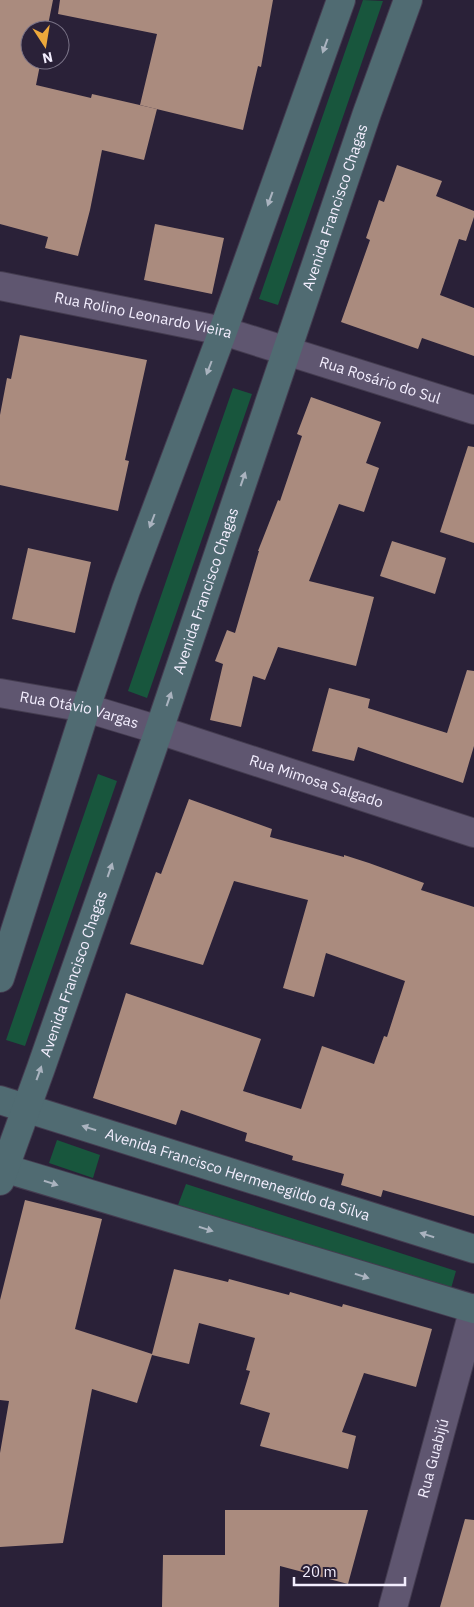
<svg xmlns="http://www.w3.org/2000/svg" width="474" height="1607" font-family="'IBM Plex Sans',sans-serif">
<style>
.green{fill:#18563d}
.building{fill:#aa8b7e}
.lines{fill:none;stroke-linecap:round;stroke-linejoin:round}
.street-casing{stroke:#443c50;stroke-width:30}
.secondary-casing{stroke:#443c50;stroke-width:30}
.street{stroke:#5f5670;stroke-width:28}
.secondary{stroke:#506b72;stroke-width:28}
.oneway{fill:#aab3bf}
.labels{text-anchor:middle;stroke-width:5;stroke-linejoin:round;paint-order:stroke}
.street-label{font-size:15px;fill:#f3eefe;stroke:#2a2138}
</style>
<rect width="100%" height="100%" fill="#2a2138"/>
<!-- green -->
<g class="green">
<polygon points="363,0 383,1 278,305 259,299"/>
<polygon points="233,388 252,394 147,698 128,691"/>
<polygon points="98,774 117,781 25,1046 6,1040"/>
<polygon points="57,1140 100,1155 93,1178 49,1163"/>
<polygon points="186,1184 456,1271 450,1292 178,1205"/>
</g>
<!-- building -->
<g class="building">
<polygon points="0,0 53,0 47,30 30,30 30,60 41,60 36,85 91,98 92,94 157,109 144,160 102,150 90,210 78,256 45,248 48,237 0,224"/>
<polygon points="60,0 273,0 261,67 258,66 243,130 140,105 157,34 58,14"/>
<polygon points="397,165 442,181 436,196 474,211 474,217 466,241 459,239 440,295 474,308 474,356 422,338 418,349 341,322 370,240 366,238 379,200 384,202"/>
<polygon points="155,224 224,238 212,294 144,280"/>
<polygon points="20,335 147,360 125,460 129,461 118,511 0,485 0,415 7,378 11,379"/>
<polygon points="311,397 381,422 366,463 379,468 364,512 339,504 309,581 374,597 356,666 278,647 265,680 253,676 241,727 210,720 223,664 215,661 227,630 235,633 259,551 258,551 278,500 280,501 302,436 297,434"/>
<polygon points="468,446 474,447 474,543 440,532"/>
<polygon points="392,541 446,558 435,594 380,576"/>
<polygon points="28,548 91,562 75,633 12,619"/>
<polygon points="467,670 474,671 474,746 463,783 358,747 354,761 312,751 329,688 370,699 368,708 447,733"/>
<polygon points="189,799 272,829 270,837 344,857 344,855 369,863 424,883 421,890 474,907 474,1216 383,1190 381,1197 341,1185 344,1174 292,1160 293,1156 245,1141 247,1133 181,1110 176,1125 93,1098 126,993 261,1039 243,1091 301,1109 322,1046 374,1064 384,1036 387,1037 405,981 326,953 314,997 283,988 308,900 234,881 203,965 130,944 156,872 161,874"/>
<polygon points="25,1200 102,1219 75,1329 152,1354 174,1269 228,1282 229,1279 289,1295 290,1292 342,1307 343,1304 432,1329 416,1387 364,1373 342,1432 356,1436 348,1469 260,1446 270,1413 240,1404 250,1371 246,1370 255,1338 199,1323 189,1364 152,1355 137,1403 92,1389 63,1543 0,1547 0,1453 9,1401 0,1400 0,1300"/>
<polygon points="225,1510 368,1510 348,1584 280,1566 279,1607 162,1607 163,1555 225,1555"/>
<polygon points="465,1519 474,1520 474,1607 440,1607"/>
</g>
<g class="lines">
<defs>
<g id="street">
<path id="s1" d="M0,286L223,331L474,410"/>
<path id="s2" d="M0,693L86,708L159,730L474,833"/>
<path id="s3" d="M393,1607L474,1308"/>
</g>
<g id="secondary">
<polyline points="0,978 86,708 126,590 223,331 341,0"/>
<path id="s4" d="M0,1100L474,1249"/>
<polyline points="0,1167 474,1309"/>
<path id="s5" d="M0,1181L41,1068L159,730L367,113L408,0"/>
</g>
</defs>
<!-- street casing -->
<use href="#street" class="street-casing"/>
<!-- secondary casing -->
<use href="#secondary" class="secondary-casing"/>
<!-- street -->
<use href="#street" class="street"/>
<!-- secondary -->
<use href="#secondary" class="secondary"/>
</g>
<!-- one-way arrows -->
<defs><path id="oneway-solid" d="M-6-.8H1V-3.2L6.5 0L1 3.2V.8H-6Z" transform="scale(1.25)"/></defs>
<g class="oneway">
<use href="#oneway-solid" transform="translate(325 46) rotate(110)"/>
<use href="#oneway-solid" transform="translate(270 199) rotate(110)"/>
<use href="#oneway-solid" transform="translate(209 368) rotate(111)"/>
<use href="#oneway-solid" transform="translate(243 479) rotate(-71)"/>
<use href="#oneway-solid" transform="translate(152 521) rotate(111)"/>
<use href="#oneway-solid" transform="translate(169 699) rotate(-71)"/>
<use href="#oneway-solid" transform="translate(110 870) rotate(-71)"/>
<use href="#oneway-solid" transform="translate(39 1073) rotate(-70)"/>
<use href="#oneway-solid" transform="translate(89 1128) rotate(-162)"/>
<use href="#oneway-solid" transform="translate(51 1183) rotate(18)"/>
<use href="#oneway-solid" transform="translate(206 1229) rotate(17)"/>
<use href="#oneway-solid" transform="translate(427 1235) rotate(-163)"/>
<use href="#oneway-solid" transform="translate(362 1276) rotate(17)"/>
</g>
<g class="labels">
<!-- street labels -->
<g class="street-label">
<text dy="5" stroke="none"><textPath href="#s5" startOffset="1030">Avenida Francisco Chagas</textPath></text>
<text dy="5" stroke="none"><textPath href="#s1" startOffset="146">Rua Rolino Leonardo Vieira</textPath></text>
<text dy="5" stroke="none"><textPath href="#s1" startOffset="392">Rua Rosário do Sul</textPath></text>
<text dy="5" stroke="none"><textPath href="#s5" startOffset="625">Avenida Francisco Chagas</textPath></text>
<text dy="5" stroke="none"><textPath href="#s2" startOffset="81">Rua Otávio Vargas</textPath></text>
<text dy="5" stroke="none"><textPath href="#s2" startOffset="329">Rua Mimosa Salgado</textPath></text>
<text dy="5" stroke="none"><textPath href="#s5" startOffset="220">Avenida Francisco Chagas</textPath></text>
<text dy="5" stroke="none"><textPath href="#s4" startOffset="249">Avenida Francisco Hermenegildo da Silva</textPath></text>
<text dy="5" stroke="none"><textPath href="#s3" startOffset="154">Rua Guabijú</textPath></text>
</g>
</g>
<!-- north arrow -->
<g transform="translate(45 45) rotate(168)"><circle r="24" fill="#2a2138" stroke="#7a7387"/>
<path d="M0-4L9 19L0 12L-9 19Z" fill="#eda83b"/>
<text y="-8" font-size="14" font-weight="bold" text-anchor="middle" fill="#f3eefe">N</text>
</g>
<!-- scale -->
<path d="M294 1577v8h111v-8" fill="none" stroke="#f3eefe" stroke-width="2.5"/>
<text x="302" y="1577" font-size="15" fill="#f3eefe" stroke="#2a2138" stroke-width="4" paint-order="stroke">20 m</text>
</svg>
